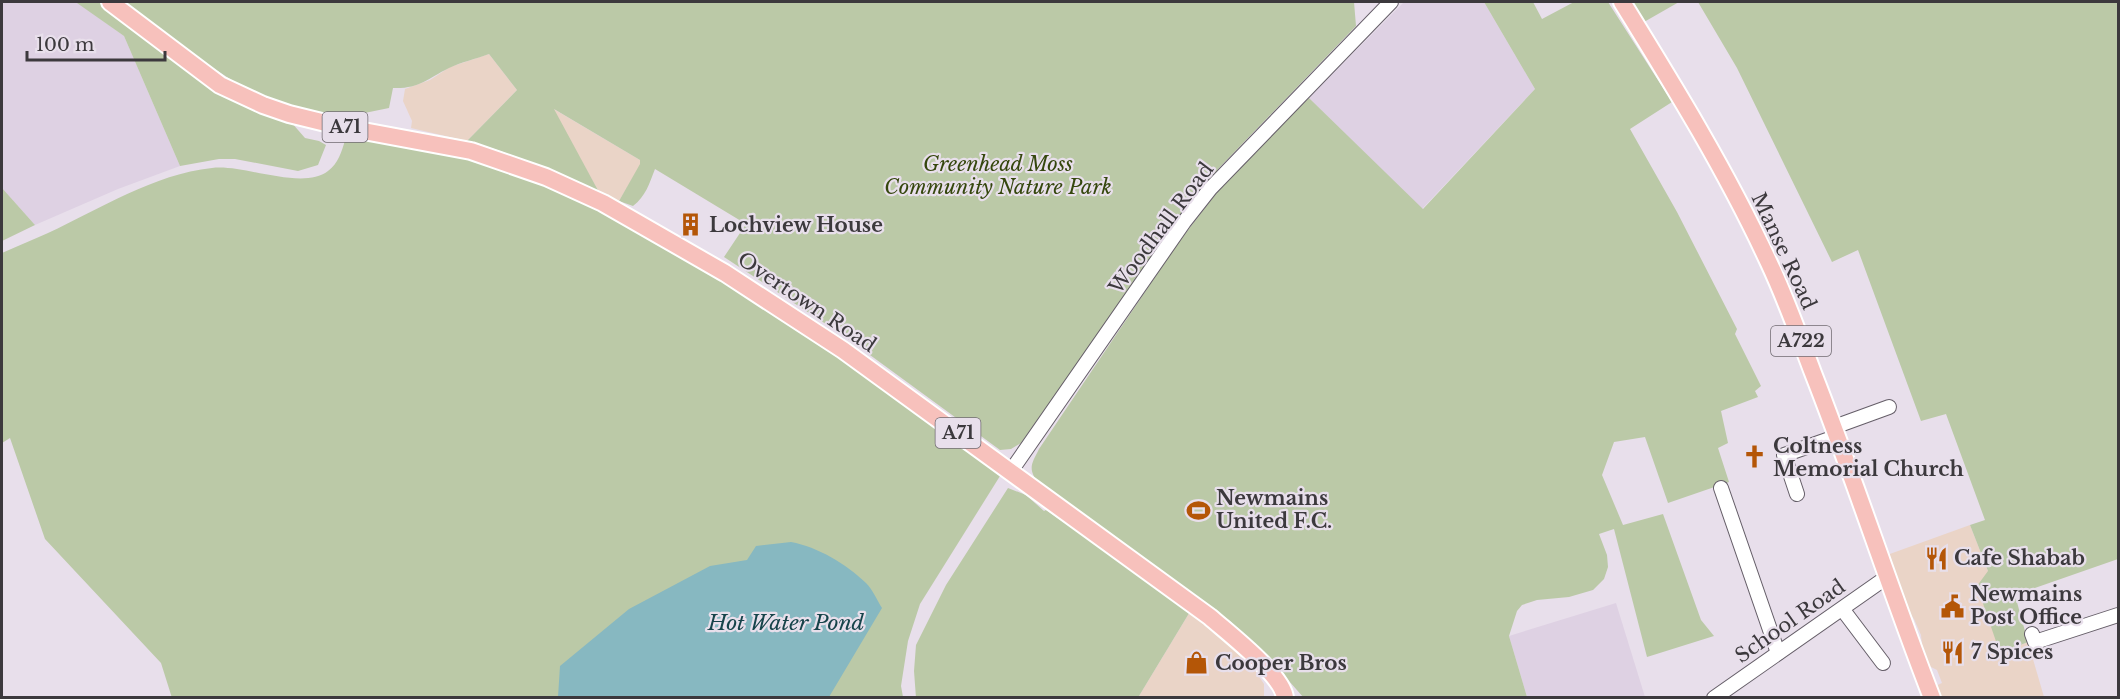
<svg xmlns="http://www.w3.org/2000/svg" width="2120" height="699" font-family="'Libre Baskerville',serif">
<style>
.commercial{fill:#ead4c7}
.built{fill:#ded1e3}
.green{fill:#bbc9a7}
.water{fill:#87b8c1}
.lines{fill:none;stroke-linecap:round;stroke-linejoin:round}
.minor-casing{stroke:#655e68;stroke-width:16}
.major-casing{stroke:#fff;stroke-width:20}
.minor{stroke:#fff;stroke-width:14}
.major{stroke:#f7c1bc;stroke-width:16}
.labels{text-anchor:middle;stroke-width:4.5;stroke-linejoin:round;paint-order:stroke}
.shield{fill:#e8dfeb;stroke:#706b71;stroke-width:1.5}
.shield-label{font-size:18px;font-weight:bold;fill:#3c393d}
.park-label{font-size:20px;font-style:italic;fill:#35470d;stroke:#e8dfeb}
.poi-label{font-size:20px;font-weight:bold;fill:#3c393d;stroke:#e8dfeb;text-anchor:start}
.street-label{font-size:20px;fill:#3c393d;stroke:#e8dfeb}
.water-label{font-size:21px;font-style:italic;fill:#16434a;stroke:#e8dfeb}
</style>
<rect width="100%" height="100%" fill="#e8dfeb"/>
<!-- commercial -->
<g class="commercial">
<polygon points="489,54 517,90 467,141 411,128 412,121 403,101 405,89 430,80 450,67"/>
<polygon points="552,108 640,160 641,164 619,201 600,194"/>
<polygon points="1970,525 1988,571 2000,653 2028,642 2044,697 1940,697 1935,686 1942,683 1937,670 1927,665 1923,655 1921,635 1914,619 1900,600 1887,555"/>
<polygon points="1191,610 1239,651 1252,666 1264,684 1264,698 1139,696"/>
</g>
<!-- built -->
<g class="built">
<polygon points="2,2 78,2 78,3 124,36 180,166 118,189 35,225 2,188"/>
<polygon points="1404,2 1484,2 1535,89 1422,209 1309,98"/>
<polygon points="1616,603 1645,697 1527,697 1509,636"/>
</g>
<!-- green -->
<g class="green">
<polygon points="78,2 101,2 181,67 219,92 291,122 305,138 319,141 326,145 318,165 298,171 235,159 219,159 180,166 124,36 77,3"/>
<path d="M125,2H1354L1356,26L1219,168L1186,211L1021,443L1011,449L1000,450L844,336L724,257L746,224L655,169C649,184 646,196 633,206L619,201L640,164V160L554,109L600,194C557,174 514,153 467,141L517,90L489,54C476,59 461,62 449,68C427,79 419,89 393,88L389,108L340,118L269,99L233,81L207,64Z"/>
<path d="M1484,2H1533L1542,19L1574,2H1608L1672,102L1630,129L1677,212L1737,329L1735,334L1761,386L1755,391L1758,397L1721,411L1728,443L1718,448L1729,482L1668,503L1645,437L1614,442L1602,475L1623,525L1663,514L1701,620L1714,636L1647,657L1614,529L1599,534L1607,555L1608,567L1604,579L1593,590L1569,597L1537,600L1522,605L1517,611L1509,636L1527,697H1303L1269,658L1230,621L1038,483C1028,468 1031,465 1039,449L1178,243L1231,174L1309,98L1423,209L1535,89Z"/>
<polygon points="1631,2 1679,2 1644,22"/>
<polygon points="1698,2 2118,2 2118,559 2015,595 2028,642 2000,653 1977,586 1988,571 1970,525 1985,520 1946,414 1921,421 1858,250 1832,262 1737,68"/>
<path d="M350,138C378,141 407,143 435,149C511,167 580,200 648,236C773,304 887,389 1000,476L920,604L908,641L901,686L903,697L172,698L161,663L45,539L10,438L2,443V253C17,246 33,240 48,233C100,209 154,174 212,168C245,164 302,191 328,171C338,164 342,151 345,140Z"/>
<polygon points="2,188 35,225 2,241"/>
<polygon points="1008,488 1026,495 1044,511 1046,510 1191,610 1139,696 1141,697 916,698 914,671 916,645 946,585"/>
</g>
<!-- water -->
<path class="water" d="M791,542C818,547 846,564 866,583C873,590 877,600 882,608L829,697H558L560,666L629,609L710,566L747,560L756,546Z"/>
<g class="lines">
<defs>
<g id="minor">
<polyline points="1834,427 1889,407"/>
<polyline points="1011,471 1184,222 1210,189 1391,2"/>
<polyline points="1721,488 1778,653"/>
<polyline points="1797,494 1784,455 1838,436"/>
<polyline points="1843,610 1883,663"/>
<polyline points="2032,634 2035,642 2118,615"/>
<polyline points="1714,698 1887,577"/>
</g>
<g id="major">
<path d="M110,2L220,85L263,105L289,114L342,127L471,151L546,177L603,203L725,273L843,350L1210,617C1228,633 1283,675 1285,698"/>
<path d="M1622,2C1674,86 1727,172 1769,263C1786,299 1799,336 1813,373C1855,480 1890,590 1932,698"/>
</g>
</defs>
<!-- minor casing -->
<use href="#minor" class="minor-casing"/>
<!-- major casing -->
<use href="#major" class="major-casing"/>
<!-- minor -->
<use href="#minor" class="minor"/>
<!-- major -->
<use href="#major" class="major"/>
</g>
<!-- icons -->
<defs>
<symbol id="building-bare" viewBox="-9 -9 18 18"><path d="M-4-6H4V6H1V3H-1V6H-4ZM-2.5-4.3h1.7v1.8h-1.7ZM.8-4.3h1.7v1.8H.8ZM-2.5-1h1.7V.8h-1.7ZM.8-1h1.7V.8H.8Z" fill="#b45607" stroke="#e8dfeb" stroke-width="2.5" paint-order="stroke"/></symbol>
<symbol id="church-bare" viewBox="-9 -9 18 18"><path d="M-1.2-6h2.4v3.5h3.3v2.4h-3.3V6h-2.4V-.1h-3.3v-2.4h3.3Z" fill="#b45607" stroke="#e8dfeb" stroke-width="2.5" paint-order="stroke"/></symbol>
<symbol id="stadium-bare" viewBox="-9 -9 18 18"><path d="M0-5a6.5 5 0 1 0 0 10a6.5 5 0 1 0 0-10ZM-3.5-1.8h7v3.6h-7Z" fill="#b45607" stroke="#e8dfeb" stroke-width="2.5" paint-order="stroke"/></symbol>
<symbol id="restaurant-bare" viewBox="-9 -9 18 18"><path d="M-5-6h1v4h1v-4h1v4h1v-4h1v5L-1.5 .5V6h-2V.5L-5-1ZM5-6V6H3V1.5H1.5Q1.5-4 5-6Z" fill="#b45607" stroke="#e8dfeb" stroke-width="2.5" paint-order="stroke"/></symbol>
<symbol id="civic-bare" viewBox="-9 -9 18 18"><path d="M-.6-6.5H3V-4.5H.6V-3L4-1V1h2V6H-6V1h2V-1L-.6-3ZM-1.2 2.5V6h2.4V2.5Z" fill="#b45607" stroke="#e8dfeb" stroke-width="2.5" paint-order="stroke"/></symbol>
<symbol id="shop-bare" viewBox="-9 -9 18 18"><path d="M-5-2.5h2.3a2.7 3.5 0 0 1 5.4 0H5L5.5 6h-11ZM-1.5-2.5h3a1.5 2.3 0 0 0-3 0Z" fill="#b45607" stroke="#e8dfeb" stroke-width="2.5" paint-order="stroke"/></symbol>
</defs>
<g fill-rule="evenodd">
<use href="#building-bare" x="674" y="208" width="33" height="33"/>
<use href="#church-bare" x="1738" y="440" width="33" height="33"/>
<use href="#stadium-bare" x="1182" y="494" width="33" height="33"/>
<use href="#restaurant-bare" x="1920" y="542" width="33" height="33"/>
<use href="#civic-bare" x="1936" y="590" width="33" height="33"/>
<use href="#restaurant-bare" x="1936" y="636" width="33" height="33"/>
<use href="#shop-bare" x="1180" y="646" width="33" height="33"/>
</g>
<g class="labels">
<!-- shield labels -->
<g class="shield">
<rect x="322.5" y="112" width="45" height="30" rx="4.5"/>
<rect x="1771" y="326" width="60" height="30" rx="4.5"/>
<rect x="935.5" y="418" width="45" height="30" rx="4.5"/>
</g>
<g class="shield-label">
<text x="345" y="133">A71</text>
<text x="1801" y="347">A722</text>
<text x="958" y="439">A71</text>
</g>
<!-- park labels -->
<g class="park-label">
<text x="998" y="171">Greenhead Moss<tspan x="998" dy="23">Community Nature Park</tspan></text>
</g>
<!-- poi labels -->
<g class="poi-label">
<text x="709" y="232">Lochview House</text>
<text x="1773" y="453">Coltness<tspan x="1773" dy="23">Memorial Church</tspan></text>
<text x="1216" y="505">Newmains<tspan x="1216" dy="23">United F.C.</tspan></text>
<text x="1954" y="565">Cafe Shabab</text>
<text x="1970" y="601">Newmains<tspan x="1970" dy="23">Post Office</tspan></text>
<text x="1971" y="659">7 Spices</text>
<text x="1215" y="670">Cooper Bros</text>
</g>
<!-- street labels -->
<g class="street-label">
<text transform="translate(1161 228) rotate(-53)" y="7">Woodhall Road</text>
<text transform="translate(1784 251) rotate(65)" y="7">Manse Road</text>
<text transform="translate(807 302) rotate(34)" y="7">Overtown Road</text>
<text transform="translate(1790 621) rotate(-35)" y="7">School Road</text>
</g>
<!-- water labels -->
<g class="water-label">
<text x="786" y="630">Hot Water Pond</text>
</g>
</g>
<!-- border -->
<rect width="2120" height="699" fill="none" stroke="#3c393d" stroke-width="6"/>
<!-- scale -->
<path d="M27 51v9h138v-9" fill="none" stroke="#3c393d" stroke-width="3"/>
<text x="36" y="51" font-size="18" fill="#3c393d" stroke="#e8dfeb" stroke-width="4.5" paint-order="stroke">100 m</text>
</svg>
